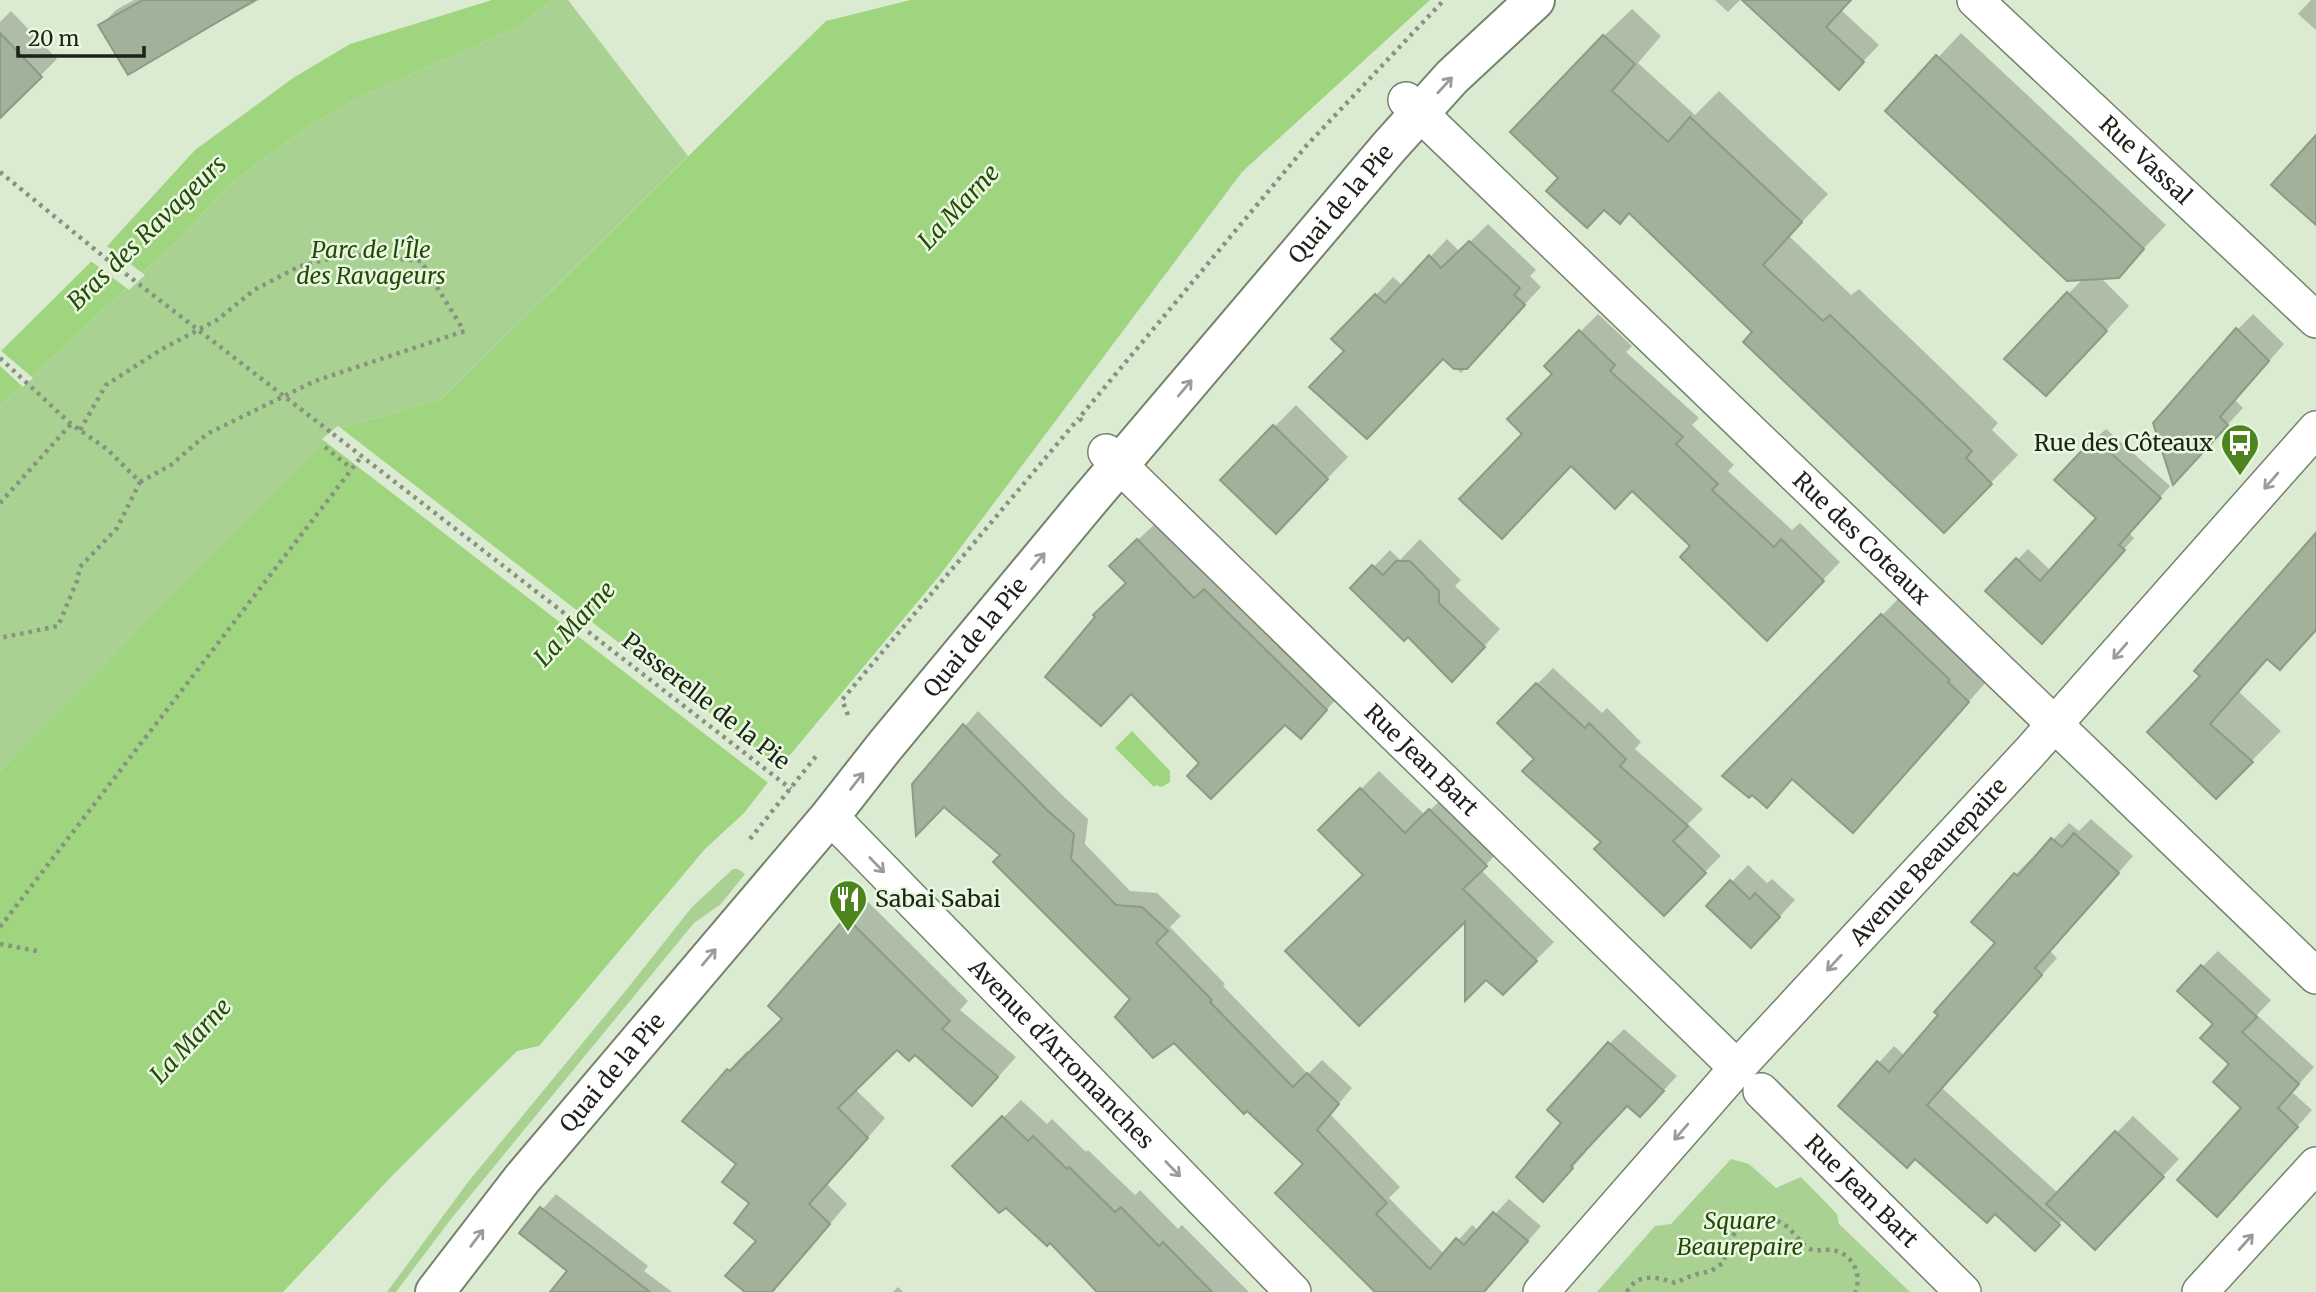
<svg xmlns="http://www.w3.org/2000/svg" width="2316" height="1292" font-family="Merriweather,serif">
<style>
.green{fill:#a9d292}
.water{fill:#a0d57f}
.pier{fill:#dbebd2}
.shadow{fill:#0003}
.building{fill:#a2b199;stroke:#8c9b84;stroke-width:2}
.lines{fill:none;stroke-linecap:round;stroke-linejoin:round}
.street-casing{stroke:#74836c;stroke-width:38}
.secondary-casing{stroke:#74836c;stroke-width:42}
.path{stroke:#879280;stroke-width:4.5;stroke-dasharray:3.5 5;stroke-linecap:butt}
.street{stroke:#fff;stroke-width:35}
.secondary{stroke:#fff;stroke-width:38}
.path-bridge{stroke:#879280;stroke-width:4.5;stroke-dasharray:3.5 5;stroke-linecap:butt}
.oneway{stroke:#999c98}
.labels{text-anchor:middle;stroke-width:5;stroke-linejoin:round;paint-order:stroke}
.street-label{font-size:23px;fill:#1c2219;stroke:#e8f9df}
.park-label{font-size:23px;font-style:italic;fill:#26460a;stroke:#e8f9df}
.poi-label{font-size:23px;fill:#1c2219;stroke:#e8f9df;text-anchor:end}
.water-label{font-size:24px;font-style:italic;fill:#294a0e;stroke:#e8f9df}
</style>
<rect width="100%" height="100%" fill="#dbebd2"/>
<!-- green -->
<g class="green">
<polygon points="553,0 568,0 688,156 441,399 341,428 0,771 0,406 178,240 230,184 307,127 360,97 518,27"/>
<polygon points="733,869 738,869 745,874 721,904 694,923 451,1219 396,1292 387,1292 468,1182 627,989 692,907"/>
<polygon points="1731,1159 1749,1164 1776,1188 1801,1177 1837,1214 1839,1224 1910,1292 1597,1292 1655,1226 1671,1224"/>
</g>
<!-- water -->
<g class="water">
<polygon points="492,0 553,0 518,27 360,97 307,127 230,184 178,240 0,406 0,352 108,245 195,150 293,78 350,44"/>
<polygon points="910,0 1430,0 1242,172 940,575 780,767 744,813 705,849 539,1046 517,1051 391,1177 283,1292 0,1292 0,771 326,441 341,428 441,399 826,21"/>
<polygon points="1132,731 1170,771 1170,782 1162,787 1156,785 1154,787 1115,748"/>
</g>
<!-- pier -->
<g class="pier">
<polygon points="104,244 145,275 129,290 88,259"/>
<polygon points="0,350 33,378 23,387 0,366"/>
<polygon points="338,426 780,767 777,771 808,734 810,736 770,784 767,782 322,439"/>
</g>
<!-- shadow -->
<g class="shadow">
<polygon points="134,0 259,0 217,23 100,26 116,10"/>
<polygon points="1715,0 1740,0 1728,12"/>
<polygon points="1748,0 1850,0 1841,10 1879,45 1854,71"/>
<polygon points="2311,0 2316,0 2316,30 2298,14"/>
<polygon points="1632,9 1661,36 1638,63 1695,115 1719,91 1828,194 1789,236 1851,295 1859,289 1998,423 1992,430 2018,455 1944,531 1754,332 1630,212 1560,178 1604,36"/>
<polygon points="11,11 57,59 8,108 0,100 0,22"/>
<polygon points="1961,33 2166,225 2118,276 2100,277 2129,306 2070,370 2068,294 2083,279 1888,111"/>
<polygon points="1488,224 1536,270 1530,276 1541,287 1461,373 1443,357 1346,351 1376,295 1393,277 1403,286 1447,239 1460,252"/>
<polygon points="1598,314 1632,346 1626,352 1699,418 1692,425 1734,465 1728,471 1792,530 1800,523 1840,562 1784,621 1693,546 1632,489 1571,464 1525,434 1554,374 1546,366"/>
<polygon points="2253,314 2284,344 2235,400 2243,408 2189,466 2237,330"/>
<polygon points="1296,405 1348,457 1297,510 1222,480"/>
<polygon points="2106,429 2170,486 2129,533 2134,538 2052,631 1988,591 2028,549 2051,571 2098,517 2095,439"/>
<polygon points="1156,523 1213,582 1222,572 1343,692 1318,719 1284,722 1202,763 1128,583 1129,548"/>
<polygon points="2316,531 2316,632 2280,668 2269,658 2239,692 2281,731 2216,797 2203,676 2285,570 2283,569"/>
<polygon points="1420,539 1461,580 1455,586 1500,629 1469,663 1408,635 1353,588 1390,550 1400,560"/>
<polygon points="1901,596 1986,682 1872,812 1793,778 1767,805 1725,775"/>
<polygon points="1553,668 1602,713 1607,708 1641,742 1635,749 1703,809 1688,824 1721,856 1664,913 1603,842 1536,759 1499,723"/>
<polygon points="978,711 1061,794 1088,819 1085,844 1130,891 1157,893 1181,916 1170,927 1225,984 1223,986 1308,1074 1322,1060 1352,1088 1330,1114 1400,1187 1389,1198 1445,1255 1472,1225 1479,1231 1509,1199 1541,1226 1517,1254 1475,1292 1377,1292 1306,1164 1133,999 1002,855 944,805 914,785"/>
<polygon points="1379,771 1425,815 1449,792 1504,846 1481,870 1554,942 1503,993 1466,918 1366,875 1320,830"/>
<polygon points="2091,819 2133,856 2050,951 2057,958 1942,1088 2058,1193 2133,1116 2179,1159 2111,1231 2064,1219 2035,1249 1995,1212 1840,1106 1894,1046 1905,1056 1998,943 1974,921 2016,874 2032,858 2034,860 2069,823 2079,831"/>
<polygon points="1748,865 1767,883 1772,879 1795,900 1767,930 1709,906"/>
<polygon points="866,900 968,1001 960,1010 1016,1057 991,1085 897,1047 855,1089 885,1118 827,1184 847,1204 771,1292 748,1292 759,1241 751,1203 738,1164 684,1121 729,1070 747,1051 750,1054 784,1019 770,1006"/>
<polygon points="2218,951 2271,1000 2257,1015 2314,1067 2292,1092 2312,1110 2233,1199 2243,1108 2232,1064 2216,1024 2202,967"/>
<polygon points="1624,1029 1677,1076 1654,1101 1627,1104 1584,1151 1586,1152 1557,1185 1564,1123 1609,1044"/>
<polygon points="1021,1100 1047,1124 1052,1119 1086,1152 1088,1150 1135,1195 1140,1190 1178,1229 1182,1225 1249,1292 1099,1292 1050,1240 955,1166"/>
<polygon points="556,1194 648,1266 644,1271 672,1292 552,1292 570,1270 522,1232"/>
<polygon points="898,1287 903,1292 893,1292"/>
</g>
<!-- building -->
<g class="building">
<polygon points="143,0 255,0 128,75 98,25"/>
<polygon points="1742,0 1851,0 1826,27 1864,62 1839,90"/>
<polygon points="0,33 42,77 0,118"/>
<polygon points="1603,35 1635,64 1612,91 1668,142 1690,117 1802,222 1763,265 1823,321 1830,315 1972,451 1966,458 1992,484 1944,533 1743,342 1752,332 1629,213 1620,224 1604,210 1587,228 1546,191 1558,178 1510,132"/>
<polygon points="1936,55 2144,249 2119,278 2067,281 1885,111"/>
<polygon points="2316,135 2316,225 2271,185"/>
<polygon points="1469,241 1520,288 1514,295 1525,305 1467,369 1454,369 1443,359 1367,439 1309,387 1344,351 1331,339 1375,294 1385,303 1429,255 1441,268"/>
<polygon points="2067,292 2107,331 2046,396 2004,359"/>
<polygon points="2236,328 2269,361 2220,417 2228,425 2173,485 2153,423"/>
<polygon points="1579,330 1615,365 1610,371 1683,437 1676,444 1718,484 1712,490 1774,547 1781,539 1824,581 1767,641 1680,557 1690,546 1632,491 1615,509 1571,466 1502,539 1459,499 1522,434 1507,419 1552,374 1544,366"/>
<polygon points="1273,425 1328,479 1276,534 1220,480"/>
<polygon points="2094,438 2161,498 2119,545 2125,550 2042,644 1985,591 2016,558 2040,581 2096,518 2054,480"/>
<polygon points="2316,533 2316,630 2280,670 2267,659 2210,724 2253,762 2216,799 2147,732 2200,676 2194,671"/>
<polygon points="1137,539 1194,598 1204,589 1327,710 1301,739 1285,725 1211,799 1187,776 1199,763 1131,694 1101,726 1045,677 1095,617 1093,615 1126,583 1109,566"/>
<polygon points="1396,561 1410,561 1439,591 1439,603 1485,647 1452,682 1408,637 1404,641 1350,588 1372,565 1383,575"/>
<polygon points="1881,614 1950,680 1948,682 1969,702 1853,833 1792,779 1767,808 1752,795 1749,798 1722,776"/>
<polygon points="1536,683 1585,728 1589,723 1626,759 1620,766 1688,826 1673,841 1706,873 1664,916 1594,849 1601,842 1522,771 1534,759 1497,723"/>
<polygon points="963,724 1046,809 1074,834 1071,859 1116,905 1142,907 1168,931 1156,943 1212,1000 1210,1002 1293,1087 1307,1073 1339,1104 1317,1130 1387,1203 1376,1214 1430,1269 1456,1238 1464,1245 1493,1212 1528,1241 1484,1292 1375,1292 1275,1193 1303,1164 1247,1111 1244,1114 1174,1043 1153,1058 1115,1017 1130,999 993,862 1000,855 944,807 916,836 912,784"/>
<polygon points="1360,788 1405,833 1429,809 1487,866 1463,889 1537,961 1503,995 1486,980 1465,1001 1465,922 1359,1026 1285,951 1363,875 1318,830"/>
<polygon points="2074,833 2119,873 2035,968 2042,975 1927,1105 2060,1225 2035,1251 1995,1214 1987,1223 1915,1159 1907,1168 1838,1106 1877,1061 1889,1072 1938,1015 1934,1012 1995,943 1971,922 2014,873 2018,876 2051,838 2062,847"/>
<polygon points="1730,880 1750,899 1755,893 1780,917 1751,948 1706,906"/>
<polygon points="846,917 950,1021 942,1029 998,1077 972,1106 915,1055 909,1061 897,1050 838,1108 868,1138 809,1204 830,1224 772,1292 745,1292 725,1276 756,1241 734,1223 749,1203 722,1182 736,1164 682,1121 727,1069 730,1071 782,1019 768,1006"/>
<polygon points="2201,965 2257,1017 2242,1032 2299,1084 2278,1108 2298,1127 2217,1217 2177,1180 2241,1108 2213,1082 2229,1064 2200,1038 2213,1024 2177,991"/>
<polygon points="1608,1042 1664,1091 1640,1117 1627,1106 1571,1166 1573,1168 1543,1202 1516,1177 1561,1123 1547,1110"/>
<polygon points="1002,1116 1028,1141 1033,1136 1067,1169 1069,1167 1115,1212 1121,1207 1159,1246 1163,1242 1212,1292 1097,1292 1050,1243 1047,1246 1006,1208 999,1213 952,1166"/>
<polygon points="2115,1131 2164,1177 2095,1250 2046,1204"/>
<polygon points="540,1207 650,1292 550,1292 567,1271 519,1233"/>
</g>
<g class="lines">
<defs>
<g id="street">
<path id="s1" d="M1975,0L2316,320"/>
<path id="s2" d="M1406,100L2316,976"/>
<path id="s3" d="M1106,452L1737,1068"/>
<path id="s4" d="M830,816L1293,1292"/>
<path id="s5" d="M1761,1091L1963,1292"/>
<path id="s6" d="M1541,1292L1737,1068L2030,752L2316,429"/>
<polyline points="2200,1292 2316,1165"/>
</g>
<g id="secondary">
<path id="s7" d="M435,1292L522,1179L830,816L885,746L1085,505L1389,147L1452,77L1535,0"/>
</g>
</defs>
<!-- street casing -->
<use href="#street" class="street-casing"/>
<!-- secondary casing -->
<use href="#secondary" class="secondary-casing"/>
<!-- path -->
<g class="path">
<polyline points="0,358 71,424 107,449 140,482 117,528 80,567 77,581 58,626 0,638"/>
<polyline points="1082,421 1079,418 1307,145 1444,0"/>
<polyline points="80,430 106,385 162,349 217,320 254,290 300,266 349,254 421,261 464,331"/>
<polyline points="333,434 791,789"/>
<polyline points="325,447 351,468"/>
<polyline points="140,482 171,465 207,434 315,381 468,330"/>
<polyline points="0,503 71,424"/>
<polyline points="848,715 842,700 1079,418"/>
<polyline points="750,839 817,755"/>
<polyline points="0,927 361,457"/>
<polyline points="0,944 37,951"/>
<path d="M1627,1292C1637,1272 1658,1277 1675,1283L1693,1275L1711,1271L1723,1263L1731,1239L1739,1226C1762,1218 1777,1213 1794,1234C1800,1239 1803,1246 1810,1249C1817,1252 1825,1249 1832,1250C1852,1253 1863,1274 1855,1292"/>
</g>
<!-- street -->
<use href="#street" class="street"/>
<!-- secondary -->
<use href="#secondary" class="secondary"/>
<!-- path-bridge -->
<polyline class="path-bridge" points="0,172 109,261 333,434"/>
</g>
<!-- one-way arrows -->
<defs><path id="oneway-shaft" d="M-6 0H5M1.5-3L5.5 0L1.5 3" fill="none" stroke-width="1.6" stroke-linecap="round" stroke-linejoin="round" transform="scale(1.75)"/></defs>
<g class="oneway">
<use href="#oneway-shaft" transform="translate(1445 85) rotate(-47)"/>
<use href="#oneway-shaft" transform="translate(1185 388) rotate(-50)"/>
<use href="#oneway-shaft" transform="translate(2271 481) rotate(131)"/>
<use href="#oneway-shaft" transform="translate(1038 561) rotate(-50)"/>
<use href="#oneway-shaft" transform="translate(2120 651) rotate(131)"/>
<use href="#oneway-shaft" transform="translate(857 781) rotate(-52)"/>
<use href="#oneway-shaft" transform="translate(877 865) rotate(46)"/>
<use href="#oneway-shaft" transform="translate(709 957) rotate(-50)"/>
<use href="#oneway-shaft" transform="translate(1834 963) rotate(133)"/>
<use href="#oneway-shaft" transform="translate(1681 1132) rotate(131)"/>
<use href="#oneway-shaft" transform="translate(1173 1169) rotate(46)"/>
<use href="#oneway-shaft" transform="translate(477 1238) rotate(-53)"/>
<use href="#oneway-shaft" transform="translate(2246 1242) rotate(-48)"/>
</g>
<!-- icons -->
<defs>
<symbol id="bus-pin" viewBox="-11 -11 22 30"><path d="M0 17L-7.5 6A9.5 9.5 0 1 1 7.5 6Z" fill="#4c841d" stroke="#e8f9df"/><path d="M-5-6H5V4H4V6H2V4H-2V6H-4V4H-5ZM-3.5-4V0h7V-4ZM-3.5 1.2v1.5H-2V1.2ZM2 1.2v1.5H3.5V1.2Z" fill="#fff"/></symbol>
<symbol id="restaurant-pin" viewBox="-11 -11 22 30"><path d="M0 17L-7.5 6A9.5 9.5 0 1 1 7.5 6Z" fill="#4c841d" stroke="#e8f9df"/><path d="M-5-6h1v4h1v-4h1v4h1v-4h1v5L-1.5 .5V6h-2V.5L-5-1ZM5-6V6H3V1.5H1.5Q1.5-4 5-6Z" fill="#fff"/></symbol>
</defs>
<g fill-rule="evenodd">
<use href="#bus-pin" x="2218" y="421" width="44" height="60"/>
<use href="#restaurant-pin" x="826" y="877" width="44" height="60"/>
</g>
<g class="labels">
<!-- street labels -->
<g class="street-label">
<text dy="8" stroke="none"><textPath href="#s1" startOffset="234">Rue Vassal</textPath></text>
<text dy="8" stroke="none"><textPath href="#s7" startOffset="1416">Quai de la Pie</textPath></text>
<text dy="8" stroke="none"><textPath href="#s2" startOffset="632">Rue des Coteaux</textPath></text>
<text dy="8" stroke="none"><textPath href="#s7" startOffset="849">Quai de la Pie</textPath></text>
<text transform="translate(706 701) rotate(38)" y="8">Passerelle de la Pie</text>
<text dy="8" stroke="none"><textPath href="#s3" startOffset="441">Rue Jean Bart</textPath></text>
<text dy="8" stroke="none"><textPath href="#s6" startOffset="579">Avenue Beaurepaire</textPath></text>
<text dy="8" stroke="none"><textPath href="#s4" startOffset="332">Avenue d'Arromanches</textPath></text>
<text dy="8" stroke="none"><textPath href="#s7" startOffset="282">Quai de la Pie</textPath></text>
<text dy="8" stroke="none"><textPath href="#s5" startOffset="142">Rue Jean Bart</textPath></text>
</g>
<!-- park labels -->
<g class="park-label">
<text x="371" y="258">Parc de l'Île<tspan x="371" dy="26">des Ravageurs</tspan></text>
<text x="1740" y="1229">Square<tspan x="1740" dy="26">Beaurepaire</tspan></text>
</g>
<!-- poi labels -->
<g class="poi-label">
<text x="2213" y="451">Rue des Côteaux</text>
<text x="875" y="907" text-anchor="start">Sabai Sabai</text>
</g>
<!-- water labels -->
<g class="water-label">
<text transform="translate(959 207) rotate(-47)" y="8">La Marne</text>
<text transform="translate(147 233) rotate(-44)" y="8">Bras des Ravageurs</text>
<text transform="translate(575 624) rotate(-47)" y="8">La Marne</text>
<text transform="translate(191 1041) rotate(-47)" y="8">La Marne</text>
</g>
</g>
<!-- scale -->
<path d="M18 46v10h126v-10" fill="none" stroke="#1c2219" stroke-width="3.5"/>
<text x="28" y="46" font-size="21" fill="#1c2219" stroke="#e8f9df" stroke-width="5" paint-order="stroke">20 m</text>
</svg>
